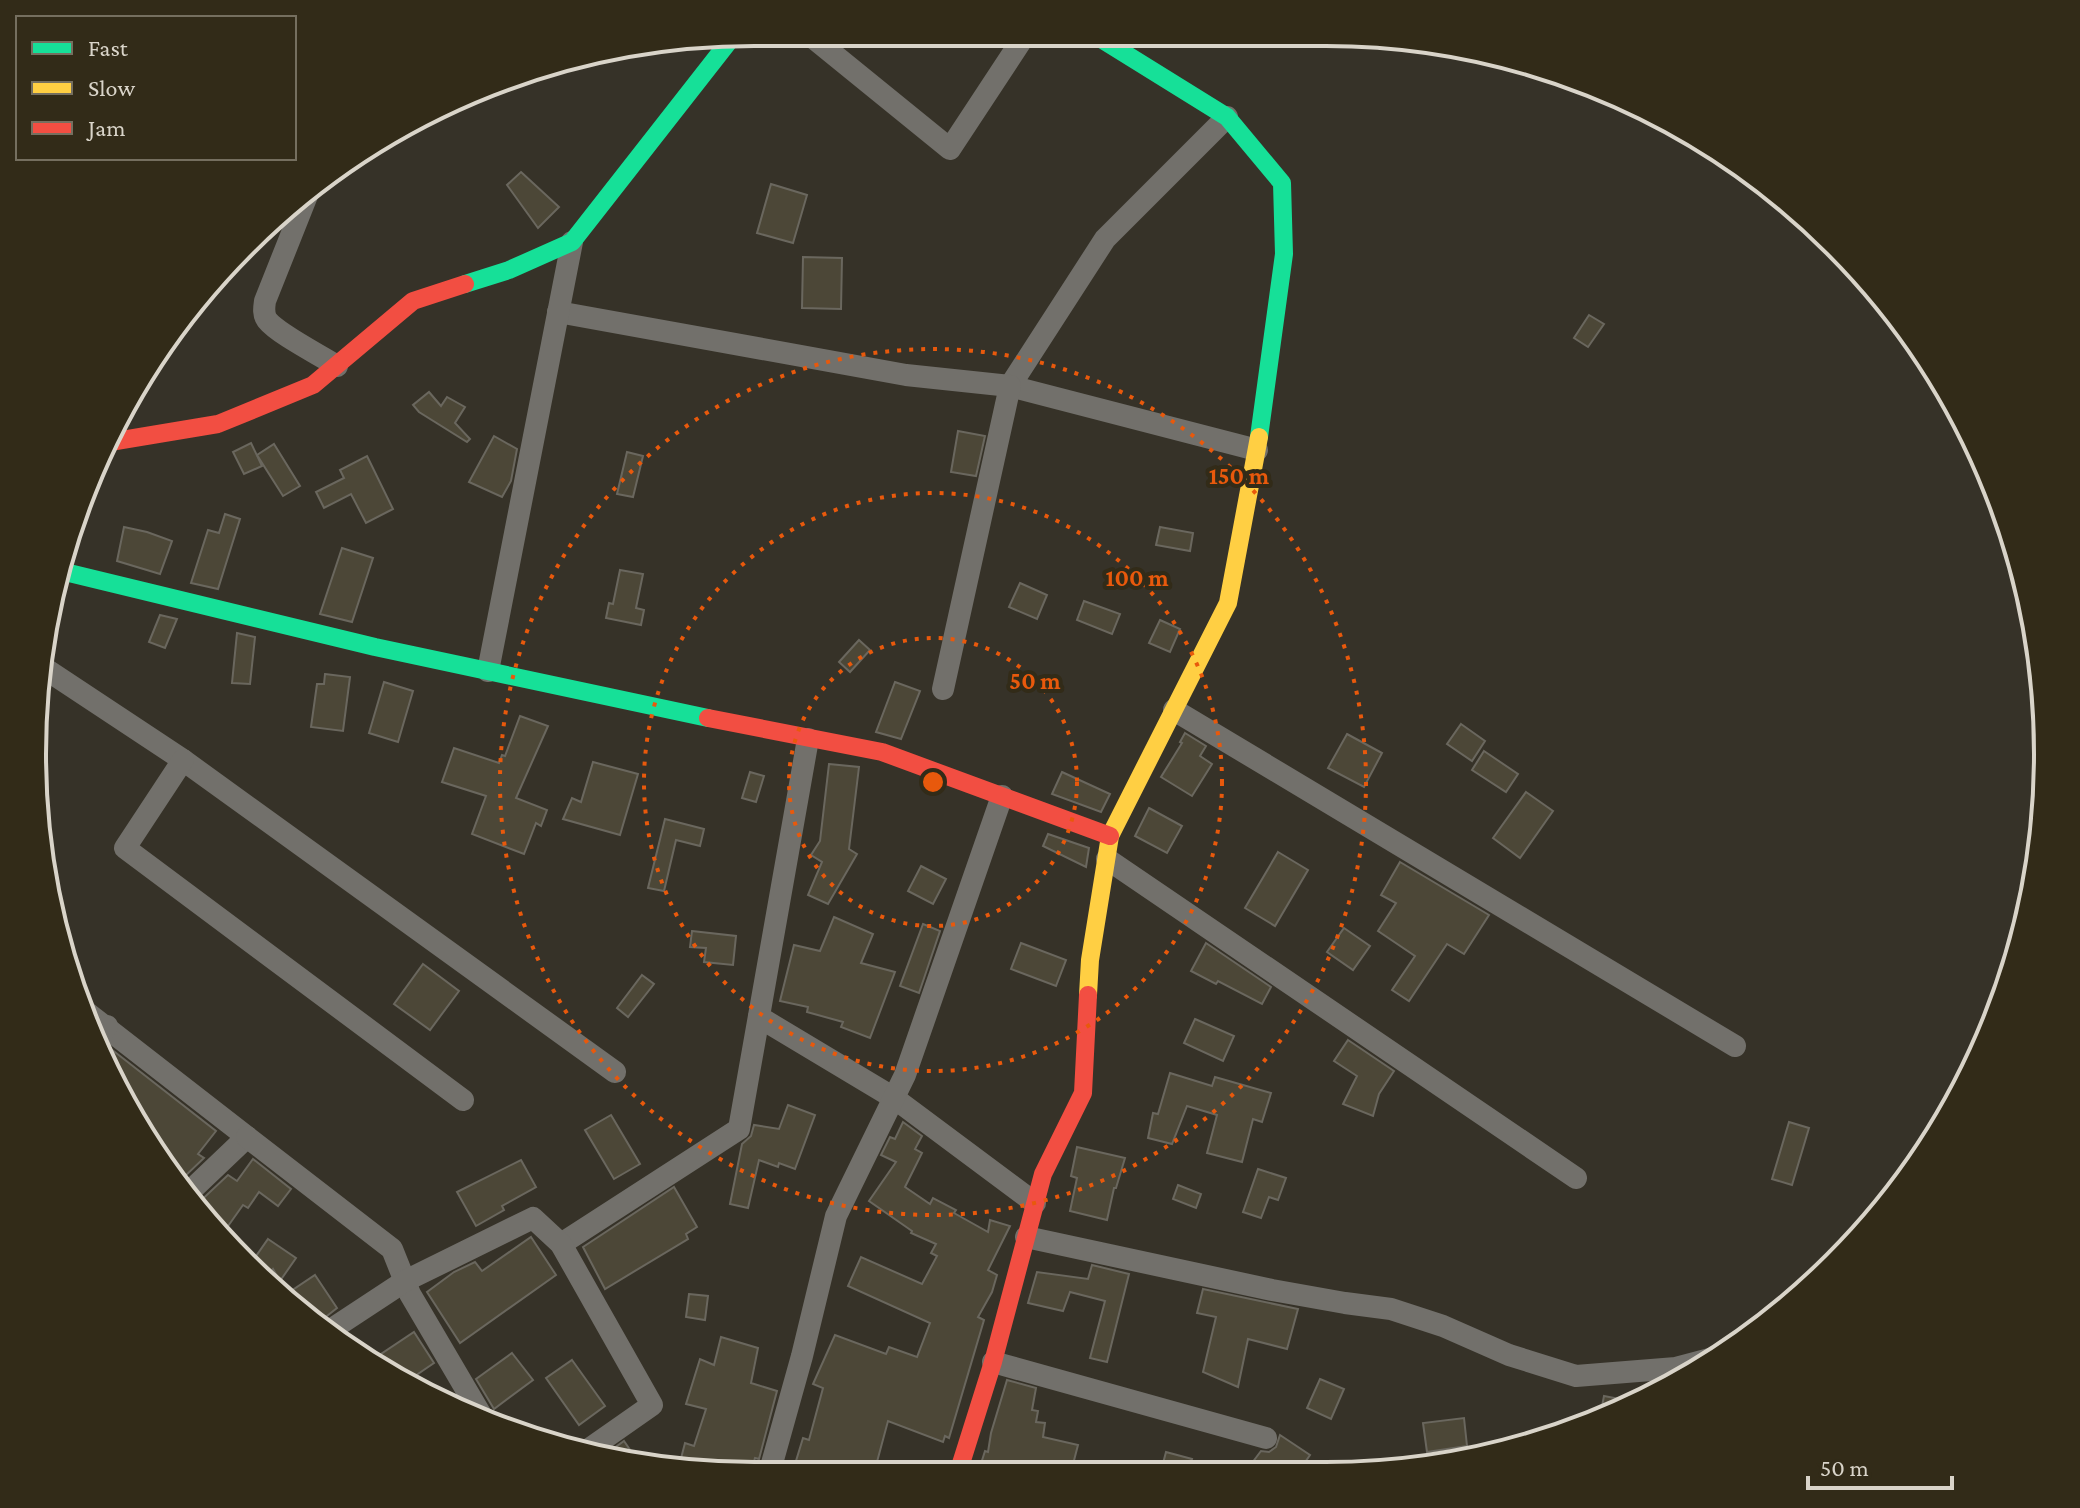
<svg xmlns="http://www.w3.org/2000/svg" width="2080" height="1508" font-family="'Crimson Pro',serif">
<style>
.building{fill:#4c4737;stroke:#6a675e;stroke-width:2}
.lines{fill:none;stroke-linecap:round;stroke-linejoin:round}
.street{stroke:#72706b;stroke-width:22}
.fast{stroke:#16e098;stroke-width:18}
.slow{stroke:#ffcf43;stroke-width:18}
.jam{stroke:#f24e42;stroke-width:18}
.ring{fill:none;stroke:#e8590c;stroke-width:4;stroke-dasharray:4 8}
.rim{fill:none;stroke:#d9d4c9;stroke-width:4}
.centre{fill:#e8590c;stroke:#322b18;stroke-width:4}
.ring-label{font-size:24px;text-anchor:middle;font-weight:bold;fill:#e8590c;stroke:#322b18;stroke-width:8;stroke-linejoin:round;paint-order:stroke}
</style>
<rect width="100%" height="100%" fill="#363228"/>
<!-- building -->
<g class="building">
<polygon points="521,172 559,207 538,228 507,185"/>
<polygon points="771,184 807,195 793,243 757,233"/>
<polygon points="803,257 842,258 841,309 802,308"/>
<polygon points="1589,315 1604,324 1588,347 1574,338"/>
<polygon points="429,392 441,406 447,397 465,407 455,423 470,439 467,442 419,412 413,405"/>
<polygon points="958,431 985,436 976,476 951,472"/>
<polygon points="494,436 517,449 511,481 502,497 469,482"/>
<polygon points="251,443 262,466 244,474 233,452"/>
<polygon points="274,444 300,486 283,496 257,455"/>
<polygon points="627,452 643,456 633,497 617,494"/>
<polygon points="367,456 393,509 366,523 351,494 324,508 316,492 344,478 340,470"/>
<polygon points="225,514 240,519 218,589 191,583 208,530 219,533"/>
<polygon points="124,527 147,532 172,541 160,574 117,561"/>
<polygon points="1160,527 1193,533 1190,551 1156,545"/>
<polygon points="342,548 373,558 352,622 320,614"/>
<polygon points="620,570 643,574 636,608 644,610 641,625 606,618 609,603 613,604"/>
<polygon points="1020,583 1047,595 1037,619 1009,607"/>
<polygon points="1084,601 1120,614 1112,634 1077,620"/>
<polygon points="160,615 177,619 165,648 149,642"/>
<polygon points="1160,620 1180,629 1170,652 1149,643"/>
<polygon points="237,633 255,637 250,684 232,683"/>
<polygon points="859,640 870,650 850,672 839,662"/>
<polygon points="325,674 350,677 343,731 311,727 317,684 324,684"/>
<polygon points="384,682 413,691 398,742 369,733"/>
<polygon points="895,682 920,691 901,739 876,732"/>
<polygon points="520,716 548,726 516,798 547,810 541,826 536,823 524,854 472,834 486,796 442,782 454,748 499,763 502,755 505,756"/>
<polygon points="1461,724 1485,741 1472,761 1447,744"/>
<polygon points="1185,733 1206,746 1200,756 1212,764 1192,796 1161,777 1182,743 1180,742"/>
<polygon points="1347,734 1382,753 1364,787 1328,768"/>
<polygon points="1484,751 1518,774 1506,792 1472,770"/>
<polygon points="593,762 638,774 620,835 563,819 572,798 581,802"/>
<polygon points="829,764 859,767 849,849 857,854 828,904 808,895 822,862 811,855 820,841"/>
<polygon points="750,772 764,776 756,802 742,798"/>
<polygon points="1062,772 1110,794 1101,812 1052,794"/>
<polygon points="1526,792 1553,811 1520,858 1493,838"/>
<polygon points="1149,808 1182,826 1167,853 1135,836"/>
<polygon points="665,819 704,829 700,846 676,840 664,891 648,888"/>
<polygon points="1048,834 1089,848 1086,867 1043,846"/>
<polygon points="1278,852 1308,870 1275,926 1245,908"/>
<polygon points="1400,862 1489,915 1464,954 1447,944 1409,1001 1392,990 1415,956 1378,931 1396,903 1381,895"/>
<polygon points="921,866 946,879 933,904 908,891"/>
<polygon points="834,917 873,934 861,963 895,972 870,1038 841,1027 843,1022 807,1012 808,1007 780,1001 794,945 820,951"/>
<polygon points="923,924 940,931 919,993 900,986"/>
<polygon points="1344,928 1370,946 1353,970 1327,952"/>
<polygon points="692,931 736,936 733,965 704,962 706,948 690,947"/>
<polygon points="1021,943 1066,960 1056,986 1011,969"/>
<polygon points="1206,943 1271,987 1262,1004 1218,981 1216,984 1191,971"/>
<polygon points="423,964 459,991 430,1030 394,1004"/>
<polygon points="642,975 654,984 628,1017 617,1008"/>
<polygon points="1195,1019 1234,1036 1223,1061 1184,1043"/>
<polygon points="1348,1040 1394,1071 1379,1094 1373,1116 1343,1104 1357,1076 1334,1061"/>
<polygon points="111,1049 216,1131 198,1154 204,1158 181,1180 167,1169 104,1060"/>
<polygon points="1170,1073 1212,1086 1215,1077 1271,1093 1262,1122 1253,1119 1242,1162 1207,1153 1217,1115 1187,1106 1172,1144 1148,1138 1153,1113 1158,1114"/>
<polygon points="788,1105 815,1115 795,1169 779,1163 778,1167 759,1160 748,1208 730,1204 742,1144 751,1136 754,1125 779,1129"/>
<polygon points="611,1115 640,1164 614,1179 585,1130"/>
<polygon points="903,1122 922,1136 915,1149 922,1153 905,1187 930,1204 933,1198 956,1210 954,1213 988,1232 990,1220 1010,1226 988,1270 997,1275 992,1292 978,1317 984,1320 949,1438 945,1436 943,1442 888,1421 874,1473 792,1474 803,1438 809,1440 823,1388 813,1384 835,1335 886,1354 889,1347 917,1357 930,1323 848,1286 861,1257 922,1284 937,1256 931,1253 936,1244 911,1233 912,1231 869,1201 896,1162 881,1155 890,1137 895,1139"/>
<polygon points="1789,1122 1809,1128 1792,1185 1772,1179"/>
<polygon points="1077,1147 1125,1158 1116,1188 1114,1188 1107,1220 1070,1211 1077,1178 1071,1176"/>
<polygon points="253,1159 291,1189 278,1206 259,1192 248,1208 243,1205 221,1236 194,1207 228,1175 237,1181"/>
<polygon points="521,1160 536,1187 502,1206 504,1210 476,1226 457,1192"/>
<polygon points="1258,1169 1286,1178 1278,1200 1269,1197 1261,1218 1243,1212"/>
<polygon points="1178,1185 1201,1194 1196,1208 1173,1199"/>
<polygon points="674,1187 697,1227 686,1234 688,1239 605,1289 583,1247"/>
<polygon points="531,1237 556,1275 460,1343 427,1292 454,1272 475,1262 482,1271"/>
<polygon points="268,1239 296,1258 280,1281 273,1269 266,1278 249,1266"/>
<polygon points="1092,1265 1129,1274 1107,1362 1090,1358 1105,1301 1070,1292 1063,1311 1028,1303 1037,1272 1088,1279"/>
<polygon points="315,1275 337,1308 318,1323 301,1312 288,1293"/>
<polygon points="1203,1289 1298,1309 1287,1349 1248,1339 1238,1387 1203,1372 1216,1317 1197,1313"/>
<polygon points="689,1294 708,1296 705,1320 686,1317"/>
<polygon points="414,1332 434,1363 406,1382 372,1360"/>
<polygon points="721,1337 758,1348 751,1383 777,1391 759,1459 755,1458 750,1474 706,1474 678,1470 685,1443 694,1446 706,1409 686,1404 700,1359 714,1365"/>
<polygon points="512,1353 533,1380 494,1409 476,1379"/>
<polygon points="572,1360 605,1406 579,1425 546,1378"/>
<polygon points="1320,1379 1344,1389 1331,1419 1307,1408"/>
<polygon points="1007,1380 1036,1388 1032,1410 1038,1411 1036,1422 1045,1423 1043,1437 1078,1445 1071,1472 978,1473 985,1451 988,1452 991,1433"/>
<polygon points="1604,1396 1635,1402 1599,1422"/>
<polygon points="1464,1418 1467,1446 1427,1452 1423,1423"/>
<polygon points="1280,1435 1310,1455 1299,1471 1290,1471 1281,1464 1276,1471 1246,1471 1261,1451 1269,1452 1276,1447"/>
<polygon points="624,1441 639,1463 602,1457"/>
<polygon points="1166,1452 1192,1459 1188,1471 1161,1471"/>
</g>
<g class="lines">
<!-- street -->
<g class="street">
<polyline points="806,32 950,149 1027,32"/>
<polyline points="1227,117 1105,239 1010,386 1257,450"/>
<path d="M308,193L265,301C264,308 263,314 267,320C278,334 320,355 337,366"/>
<polyline points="558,312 906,375 1010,386 943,689"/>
<polyline points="38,664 183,760 615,1072"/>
<polyline points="488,671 572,242"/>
<polyline points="1174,710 1735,1046"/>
<polyline points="183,760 125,848 463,1100"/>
<polyline points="1107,859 1576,1178"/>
<polyline points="81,1008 247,1137 184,1197"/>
<polyline points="759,1017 894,1098 1035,1203"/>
<polyline points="95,1044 107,1026"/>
<polyline points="247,1137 392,1249 410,1294 484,1420"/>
<polyline points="1026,1237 1272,1290 1345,1303 1391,1309 1443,1326 1509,1355 1576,1376 1676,1368 1710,1359"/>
<polyline points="561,1244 739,1129 808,739"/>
<polyline points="329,1331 405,1281 533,1218 561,1244 652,1405 582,1454"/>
<polyline points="993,1362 1266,1438"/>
<polyline points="769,1474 802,1356 836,1216 905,1075 1002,796"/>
</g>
<!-- fast -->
<g class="fast">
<polyline points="1090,32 1227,117 1282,183 1284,254 1259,437"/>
<polyline points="465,284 509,270 572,242 734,35"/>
<polyline points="65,572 375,647 708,718"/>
</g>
<!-- slow -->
<polyline class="slow" points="1088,995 1090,960 1110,836 1228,603 1259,437"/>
<!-- jam -->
<g class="jam">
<polyline points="104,443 218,424 313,385 413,301 465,284"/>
<polyline points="708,718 882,752 1110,836"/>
<polyline points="958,1473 993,1362 1043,1174 1083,1093 1088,995"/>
</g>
</g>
<!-- distance rings -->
<g class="ring">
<circle cx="933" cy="782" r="144"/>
<circle cx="933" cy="782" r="289"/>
<circle cx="933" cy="782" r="433"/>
</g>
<!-- crop -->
<path d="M0 0H2080V1508H0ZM754 46H1326A708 708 0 0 1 2034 754V754A708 708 0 0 1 1326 1462H754A708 708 0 0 1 46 754V754A708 708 0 0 1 754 46Z" fill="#322b18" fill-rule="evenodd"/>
<path class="rim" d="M754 46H1326A708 708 0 0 1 2034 754V754A708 708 0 0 1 1326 1462H754A708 708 0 0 1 46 754V754A708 708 0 0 1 754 46Z"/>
<circle cx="933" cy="782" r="12" class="centre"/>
<g class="ring-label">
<text x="1239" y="484">150 m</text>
<text x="1137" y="586">100 m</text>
<text x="1035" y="689">50 m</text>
</g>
<!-- legend -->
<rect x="16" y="16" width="280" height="144" fill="#322b18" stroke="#756f5f" stroke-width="2"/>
<rect x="32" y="42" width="40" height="12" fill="#16e098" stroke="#756f5f" stroke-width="2"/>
<text x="88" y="56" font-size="24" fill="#d9d4c9">Fast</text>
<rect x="32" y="82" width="40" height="12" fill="#ffcf43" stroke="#756f5f" stroke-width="2"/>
<text x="88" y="96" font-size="24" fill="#d9d4c9">Slow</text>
<rect x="32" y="122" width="40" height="12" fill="#f24e42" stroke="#756f5f" stroke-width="2"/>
<text x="88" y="136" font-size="24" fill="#d9d4c9">Jam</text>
<!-- scale -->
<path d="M1808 1476v12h144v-12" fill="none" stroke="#d9d4c9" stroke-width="4"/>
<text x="1820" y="1476" font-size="24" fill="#d9d4c9" stroke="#322b18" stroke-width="6" paint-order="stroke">50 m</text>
</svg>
